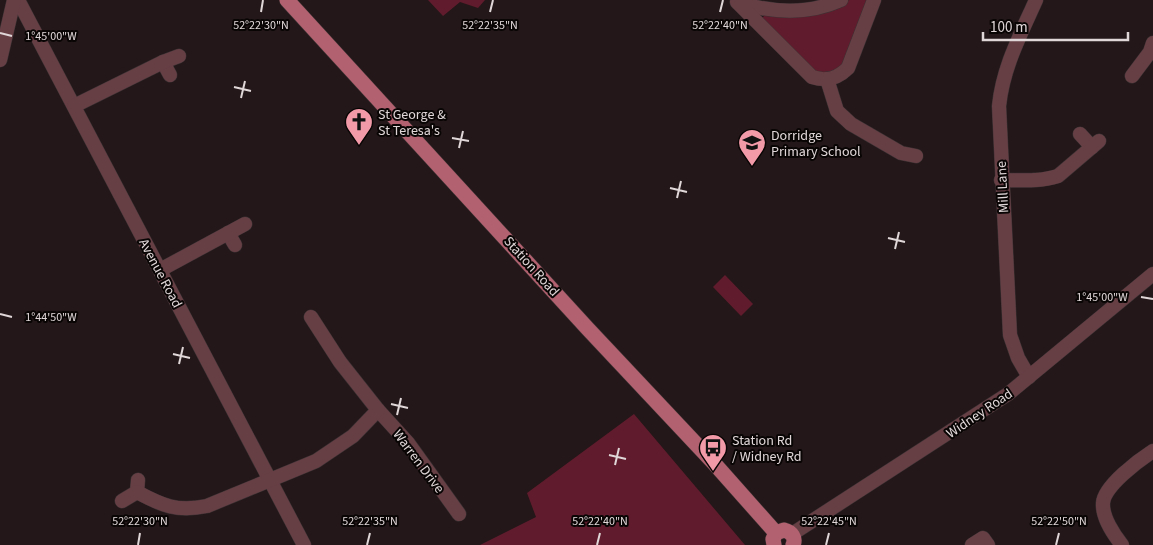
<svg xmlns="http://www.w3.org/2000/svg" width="1153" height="545" font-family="'Source Sans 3',sans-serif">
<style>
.green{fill:#601c2c}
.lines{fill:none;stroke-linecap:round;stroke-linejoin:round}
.minor-casing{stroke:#3d3234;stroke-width:15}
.major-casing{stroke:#3d3234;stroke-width:16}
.minor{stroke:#663f45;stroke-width:14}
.major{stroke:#b1616f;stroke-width:15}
.ticks{fill:none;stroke:#e0d7d8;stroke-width:2}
.labels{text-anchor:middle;stroke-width:4;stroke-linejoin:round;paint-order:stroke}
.poi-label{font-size:14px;fill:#e0d7d8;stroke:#090505;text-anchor:start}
.street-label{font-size:14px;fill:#e0d7d8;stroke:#090505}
.ticks-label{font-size:12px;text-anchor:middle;fill:#e0d7d8;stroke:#090505;stroke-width:4;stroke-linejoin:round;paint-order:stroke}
</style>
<rect width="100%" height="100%" fill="#231719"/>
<!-- green -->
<g class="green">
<polygon points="428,0 485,0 478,8 460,2 443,16"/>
<polygon points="849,0 870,0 841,72 815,74 762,18 765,15 841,4"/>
<polygon points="725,275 753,304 741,316 713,287"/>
<polygon points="634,414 745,545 480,545 536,517 527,493"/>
</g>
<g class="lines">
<defs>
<g id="minor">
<polyline points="18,0 304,545"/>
<path d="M737,2C772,13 808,15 841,0"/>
<path d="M738,3L812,77C827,82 838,78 848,68L874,0"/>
<polyline points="0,60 14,0"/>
<polyline points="163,62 170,75"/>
<polyline points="1132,76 1150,52 1153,43"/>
<polyline points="827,79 837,111 851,124 901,153 916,156"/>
<polyline points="74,106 163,62 179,56"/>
<polyline points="1080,134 1092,147"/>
<path d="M1001,180C1020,180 1040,182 1058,176L1099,141"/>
<polyline points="228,233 235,245"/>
<polyline points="160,270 245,224"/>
<path d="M1029,377L1018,358L1010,335L999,106C1003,67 1020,36 1036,0"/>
<polyline points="378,410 408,443 459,514"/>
<polyline points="137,492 138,480"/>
<path d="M122,501L137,492C163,506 177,512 207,506L316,461L353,436L378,410L340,362L311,317"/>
<polyline points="792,534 1008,394 1153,274"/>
<polyline points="972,545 983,538 988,545"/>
<path d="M1122,545C1114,535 1102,517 1103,503C1104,486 1139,460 1153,451"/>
</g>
<g id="major">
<polyline points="287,0 588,329 713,462 776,533"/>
<path d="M774,545L773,539L776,533L784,530C792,532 796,538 793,545"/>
</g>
</defs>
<!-- minor casing -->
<use href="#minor" class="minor-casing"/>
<!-- major casing -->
<use href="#major" class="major-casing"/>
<!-- minor -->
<use href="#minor" class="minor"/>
<!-- major -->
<use href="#major" class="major"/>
</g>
<!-- ticks -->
<path class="ticks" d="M261,12L263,0M490,12L493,0M720,12L723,0M0,33L12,36M234,87L251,91M241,98L245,81M452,138L469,141M459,148L463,131M670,188L687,192M677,198L681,181M888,238L905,242M895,249L899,232M1141,297L1153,299M0,314L12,317M173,354L190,358M179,364L183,347M391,404L408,408M397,415L401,398M609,455L626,459M615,465L619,448M138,545L140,533M367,545L370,533M597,545L600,533M826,545L829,533M1056,545L1059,533"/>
<!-- icons -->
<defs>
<symbol id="church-pin" viewBox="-11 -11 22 30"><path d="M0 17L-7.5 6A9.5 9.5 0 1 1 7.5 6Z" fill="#f39aa8" stroke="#090505"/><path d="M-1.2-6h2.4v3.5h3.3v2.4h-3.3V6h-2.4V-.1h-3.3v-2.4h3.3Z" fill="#111"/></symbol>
<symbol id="school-pin" viewBox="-11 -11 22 30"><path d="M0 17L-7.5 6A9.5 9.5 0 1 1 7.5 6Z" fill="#f39aa8" stroke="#090505"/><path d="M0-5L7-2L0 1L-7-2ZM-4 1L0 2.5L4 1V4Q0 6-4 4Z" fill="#111"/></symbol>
<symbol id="bus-pin" viewBox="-11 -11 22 30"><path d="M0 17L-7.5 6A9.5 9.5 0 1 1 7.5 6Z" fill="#f39aa8" stroke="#090505"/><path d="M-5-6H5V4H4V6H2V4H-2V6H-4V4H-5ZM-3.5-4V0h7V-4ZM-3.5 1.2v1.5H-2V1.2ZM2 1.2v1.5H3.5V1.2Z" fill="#111"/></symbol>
</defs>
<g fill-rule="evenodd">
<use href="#church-pin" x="343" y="106" width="32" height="43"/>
<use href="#school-pin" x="736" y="127" width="32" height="43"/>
<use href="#bus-pin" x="697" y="432" width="32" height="43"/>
</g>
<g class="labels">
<!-- poi labels -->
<g class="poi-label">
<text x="378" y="119">St George &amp;<tspan x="378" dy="16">St Teresa's</tspan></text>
<text x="771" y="140">Dorridge<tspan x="771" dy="16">Primary School</tspan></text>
<text x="732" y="445">Station Rd<tspan x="732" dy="16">/ Widney Rd</tspan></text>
</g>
<!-- street labels -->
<g class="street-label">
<text transform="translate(1002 187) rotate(-93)" y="5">Mill Lane</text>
<text transform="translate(532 266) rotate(48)" y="5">Station Road</text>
<text transform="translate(161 273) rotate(62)" y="5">Avenue Road</text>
<text transform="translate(979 413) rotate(-34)" y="5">Widney Road</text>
<text transform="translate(419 461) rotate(53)" y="5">Warren Drive</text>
</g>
</g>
<g class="ticks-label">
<text x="261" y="29">52°22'30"N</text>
<text x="490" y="29">52°22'35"N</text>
<text x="720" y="29">52°22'40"N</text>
<text x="51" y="40">1°45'00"W</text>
<text x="1102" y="301">1°45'00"W</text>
<text x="51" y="321">1°44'50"W</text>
<text x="140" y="525">52°22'30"N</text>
<text x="370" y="525">52°22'35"N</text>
<text x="600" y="525">52°22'40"N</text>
<text x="829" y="525">52°22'45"N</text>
<text x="1059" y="525">52°22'50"N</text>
</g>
<!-- scale -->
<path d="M983 32v8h145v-8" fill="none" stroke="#e0d7d8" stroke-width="2.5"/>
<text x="990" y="32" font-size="15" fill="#e0d7d8" stroke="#090505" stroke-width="4" paint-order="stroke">100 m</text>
</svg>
